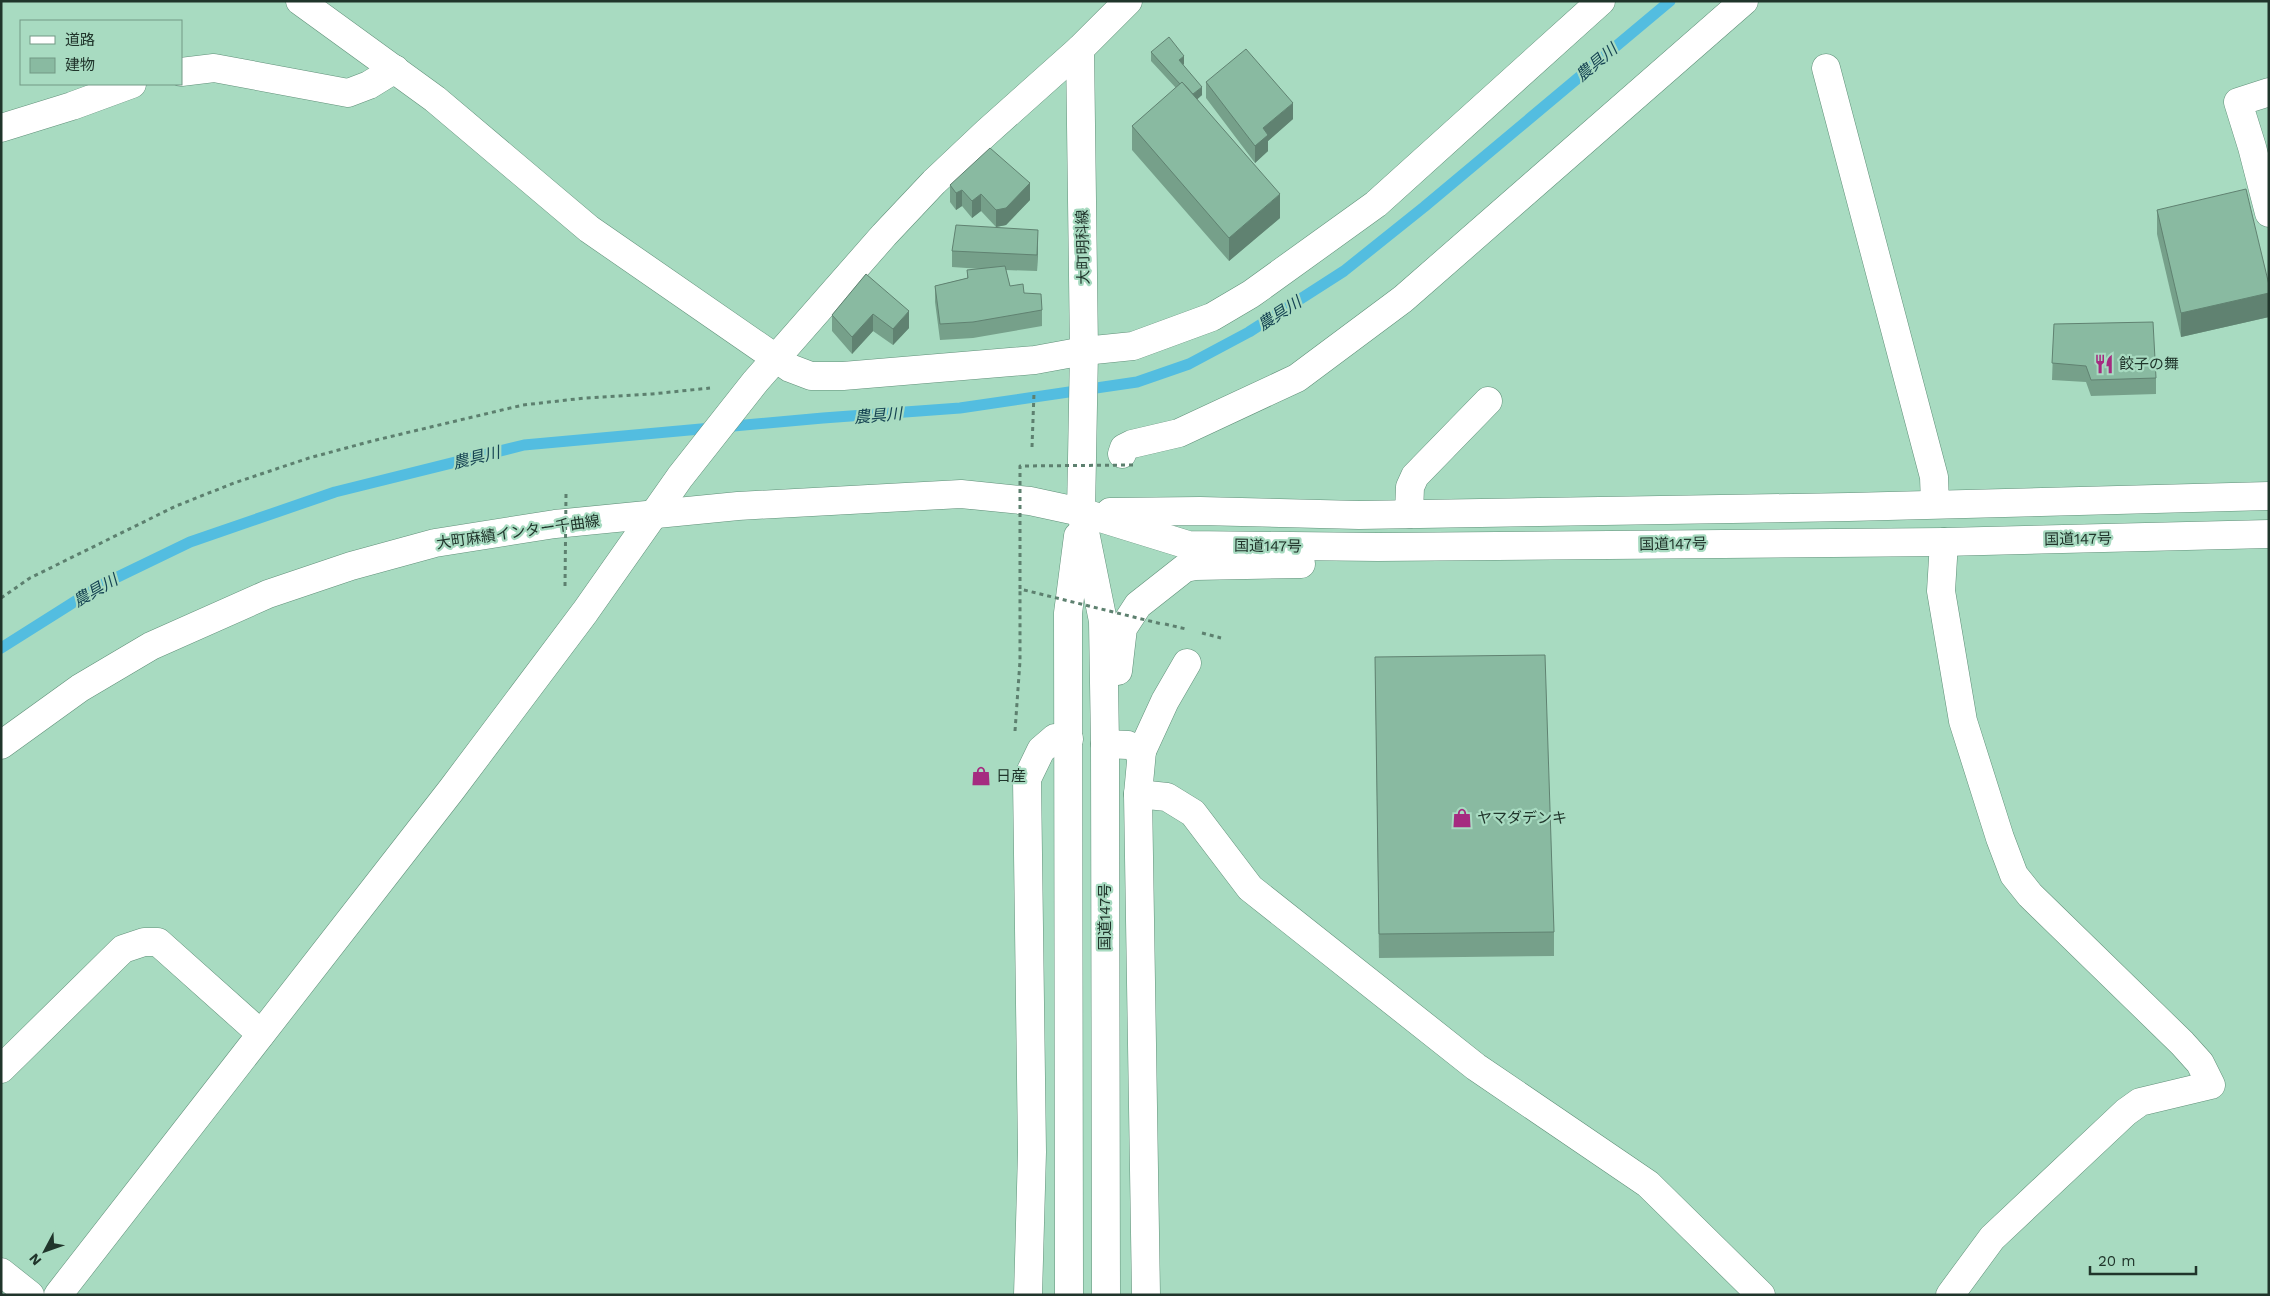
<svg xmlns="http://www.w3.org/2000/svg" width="2270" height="1296" font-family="'Work Sans','Noto Sans JP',sans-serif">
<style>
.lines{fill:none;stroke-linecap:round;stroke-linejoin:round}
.stream{stroke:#53bde0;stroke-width:11}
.minor-casing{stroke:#609079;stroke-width:29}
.major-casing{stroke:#609079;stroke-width:29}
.highway-casing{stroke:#609079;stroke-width:29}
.path{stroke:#5d806f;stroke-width:3;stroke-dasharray:4 4;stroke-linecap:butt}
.minor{stroke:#fff;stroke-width:28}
.major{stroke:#fff;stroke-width:28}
.highway{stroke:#fff;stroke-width:28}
.path-bridge{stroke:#5d806f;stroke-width:3;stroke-dasharray:4 4;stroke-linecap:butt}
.wall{fill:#76a08a}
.shaded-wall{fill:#608271}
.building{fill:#89baa1;stroke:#608271}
.labels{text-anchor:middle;stroke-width:4.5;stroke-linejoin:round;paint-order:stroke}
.street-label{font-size:15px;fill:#20352b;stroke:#a8dbc1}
.poi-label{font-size:15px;fill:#20352b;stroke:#a8dbc1;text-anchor:start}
.water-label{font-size:16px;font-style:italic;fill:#154352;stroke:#a8dbc1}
</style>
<rect width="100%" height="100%" fill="#a8dbc1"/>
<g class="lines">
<!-- stream -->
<polyline class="stream" points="1,648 101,585 190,542 335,492 524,445 823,418 960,408 1137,382 1189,364 1249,332 1344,271 1424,207 1670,1"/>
<defs>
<g id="minor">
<polyline points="300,1 435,99 589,229 790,368 811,376 843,376 1035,360 1084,351 1133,346 1212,317 1251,294 1376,204 1601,1"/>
<polyline points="1826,68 1934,477 1935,504"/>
<polyline points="181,72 214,68 348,93 369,85 395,69"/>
<polyline points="2269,92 2238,102 2252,147 2269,213"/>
<polyline points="1,128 72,106 132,84"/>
<polyline points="1122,454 1124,448 1132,444 1179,433 1297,378 1403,299 1744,1"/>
<polyline points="1409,514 1410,487 1415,476 1488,401"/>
<polyline points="1944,542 1941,591 1963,721 2000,838 2014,875 2030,895 2182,1043 2200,1063 2211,1085 2140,1102 2126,1112 1992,1238 1950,1295"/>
<polyline points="1105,744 1128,745 1142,751 1138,794 1146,1295"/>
<polyline points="1142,751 1165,701 1187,663"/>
<polyline points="1138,794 1167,797 1193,813 1250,888 1476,1067 1648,1184 1761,1295"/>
<polyline points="1,1069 123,949 144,942 158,942 261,1034"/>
<polyline points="1,1272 30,1295"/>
<polyline points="58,1295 452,789 585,612 680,477 755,382 884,235 934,182 987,132 1080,49"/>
<polyline points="1028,1295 1032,1152 1027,779 1041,750 1055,738 1069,739"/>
</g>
<polyline id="major" points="1,745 80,688 151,646 268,594 351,566 435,543 555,524 738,506 961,494 1030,501 1081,512 1084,351 1080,49 1128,1"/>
<g id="highway">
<polyline points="1081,512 1188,545 1378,547 1944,542 2269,534"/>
<polyline points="1081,512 1103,621 1105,744 1106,1295"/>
<polyline points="1110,512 1200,511 1359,515 1849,507 2269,496"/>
<polyline points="1118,671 1123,628 1138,605 1185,568 1195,566 1301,564"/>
<polyline points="1069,1295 1068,613 1078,536"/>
</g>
</defs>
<!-- minor casing -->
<use href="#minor" class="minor-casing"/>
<!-- major casing -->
<use href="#major" class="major-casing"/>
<!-- highway casing -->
<use href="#highway" class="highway-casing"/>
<!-- path -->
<g class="path">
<polyline points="1032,447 1034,393"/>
<polyline points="1,598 30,578 176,506 234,483 309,458 372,441 523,405 585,398 652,394 710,388"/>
<polyline points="1165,624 1186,629"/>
<polyline points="1202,633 1221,638"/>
<polyline points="1015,731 1020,661 1020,589"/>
</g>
<!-- minor -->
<use href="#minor" class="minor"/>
<!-- major -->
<use href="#major" class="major"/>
<!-- highway -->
<use href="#highway" class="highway"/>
<!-- path-bridge -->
<g class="path-bridge">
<polyline points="1133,465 1020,466 1020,589 1162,624"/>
<polyline points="565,586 566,494"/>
</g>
</g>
<!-- wall -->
<g class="wall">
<polygon points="1151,52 1184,64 1183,65 1202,95 1197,99 1280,218 1229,261 1132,150 1132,126 1176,88 1151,61"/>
<polygon points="1206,82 1293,119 1268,141 1268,151 1255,163 1206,98"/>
<polygon points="950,185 1030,200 1006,225 996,227 981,211 972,218 962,206 956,210 950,202"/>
<polygon points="2157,210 2269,285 2269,317 2181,337 2157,234"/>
<polygon points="1038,246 1037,271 1006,270 1010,286 1024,293 1042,310 1042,326 973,338 940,340 935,302 935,286 967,278 967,270 981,269 952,267 952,251"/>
<polygon points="866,274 909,328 893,345 873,331 852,354 832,331 832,315"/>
<polygon points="2054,324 2156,378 2156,394 2091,396 2086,382 2052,380"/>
<polygon points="1375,657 1554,932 1554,956 1379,958"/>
</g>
<!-- shaded-wall -->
<g class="shaded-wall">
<polygon points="1184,56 1184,64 1179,68 1179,60"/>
<polygon points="1202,87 1202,95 1191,105 1191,96"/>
<polygon points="1293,103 1293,119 1268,141 1268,151 1255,163 1255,146 1263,128"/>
<polygon points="1030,183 1030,200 1006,225 996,227 996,210"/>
<polygon points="962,190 962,206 956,210 956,193"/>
<polygon points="981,194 981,211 972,218 972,201"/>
<polygon points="1280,194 1280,218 1229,261 1229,238"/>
<polygon points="1038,230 1038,246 1037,271 1037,255"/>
<polygon points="2269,293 2269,317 2181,337 2181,313"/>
<polygon points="909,311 909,328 893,345 893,329"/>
<polygon points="873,314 873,331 852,354 852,337"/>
</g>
<!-- building -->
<g class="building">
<polygon points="1169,37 1184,56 1179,60 1202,87 1193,94 1182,82 1180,84 1151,52"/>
<polygon points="1246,49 1293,103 1263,128 1268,135 1255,146 1206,82"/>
<polygon points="1182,82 1280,194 1229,238 1132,126"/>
<polygon points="990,148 1030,183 1006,208 996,210 981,194 972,201 962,190 956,193 950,185"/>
<polygon points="2246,189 2269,285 2269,293 2181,313 2157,210"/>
<polygon points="956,225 1038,230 1037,255 952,251"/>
<polygon points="1005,266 1010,286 1023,284 1024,293 1041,294 1042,310 973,322 940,324 935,286 968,278 967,270"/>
<polygon points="866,274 909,311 893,329 873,314 852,337 832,315"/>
<polygon points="2153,322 2156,378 2091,380 2086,366 2052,363 2054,324"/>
<polygon points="1545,655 1554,932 1379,934 1375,657"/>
</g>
<!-- icons -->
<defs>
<symbol id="restaurant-bare" viewBox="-9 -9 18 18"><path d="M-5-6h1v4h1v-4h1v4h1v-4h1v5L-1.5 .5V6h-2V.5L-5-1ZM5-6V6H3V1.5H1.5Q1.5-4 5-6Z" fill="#a52b80" stroke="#a8dbc1" stroke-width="2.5" paint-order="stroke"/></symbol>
<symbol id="shop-bare" viewBox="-9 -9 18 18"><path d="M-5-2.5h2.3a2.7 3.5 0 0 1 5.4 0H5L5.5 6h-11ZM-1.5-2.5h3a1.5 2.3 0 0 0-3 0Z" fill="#a52b80" stroke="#a8dbc1" stroke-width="2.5" paint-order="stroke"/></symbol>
</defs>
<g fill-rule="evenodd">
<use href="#restaurant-bare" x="2090" y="350" width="28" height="28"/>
<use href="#shop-bare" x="967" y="762" width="28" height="28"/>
<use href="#shop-bare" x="1448" y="804" width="28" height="28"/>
</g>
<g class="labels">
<!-- street labels -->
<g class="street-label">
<text transform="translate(1083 247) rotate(-91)" y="5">大町明科線</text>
<text transform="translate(518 532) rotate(-8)" y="5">大町麻績インター千曲線</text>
<text transform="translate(2078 539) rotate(-1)" y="5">国道147号</text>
<text transform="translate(1673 544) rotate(-1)" y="5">国道147号</text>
<text transform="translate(1268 546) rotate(1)" y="5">国道147号</text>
<text transform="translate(1105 917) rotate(-90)" y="5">国道147号</text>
</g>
<!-- poi labels -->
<g class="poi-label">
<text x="2119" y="369">餃子の舞</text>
<text x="996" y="781">日産</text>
<text x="1477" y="823">ヤマダデンキ</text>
</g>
<!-- water labels -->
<g class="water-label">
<text transform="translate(1596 62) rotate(-40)" y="6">農具川</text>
<text transform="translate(1279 313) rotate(-33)" y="6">農具川</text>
<text transform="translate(878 415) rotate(-5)" y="6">農具川</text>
<text transform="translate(476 457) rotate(-14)" y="6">農具川</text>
<text transform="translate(95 590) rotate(-30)" y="6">農具川</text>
</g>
</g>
<!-- border -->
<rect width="2270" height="1296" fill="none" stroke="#20352b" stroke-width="5"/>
<!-- legend -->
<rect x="20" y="20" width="162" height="65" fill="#a8dbc1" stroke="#729985"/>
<rect x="30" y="36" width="25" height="8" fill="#ffffff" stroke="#729985"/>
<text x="65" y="45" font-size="15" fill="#20352b">道路</text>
<rect x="30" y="58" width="25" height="15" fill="#89baa1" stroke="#729985"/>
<text x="65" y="70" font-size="15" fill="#20352b">建物</text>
<!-- north arrow -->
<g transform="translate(45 1251) rotate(229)" stroke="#a8dbc1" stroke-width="4" paint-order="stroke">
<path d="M0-4L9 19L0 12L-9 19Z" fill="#20352b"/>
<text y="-8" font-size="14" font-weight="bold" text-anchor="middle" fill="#20352b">N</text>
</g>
<!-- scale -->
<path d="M2090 1266v8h106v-8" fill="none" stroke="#20352b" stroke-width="2.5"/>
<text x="2098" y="1266" font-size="15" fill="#20352b" stroke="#a8dbc1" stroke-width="4" paint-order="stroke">20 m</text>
</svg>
